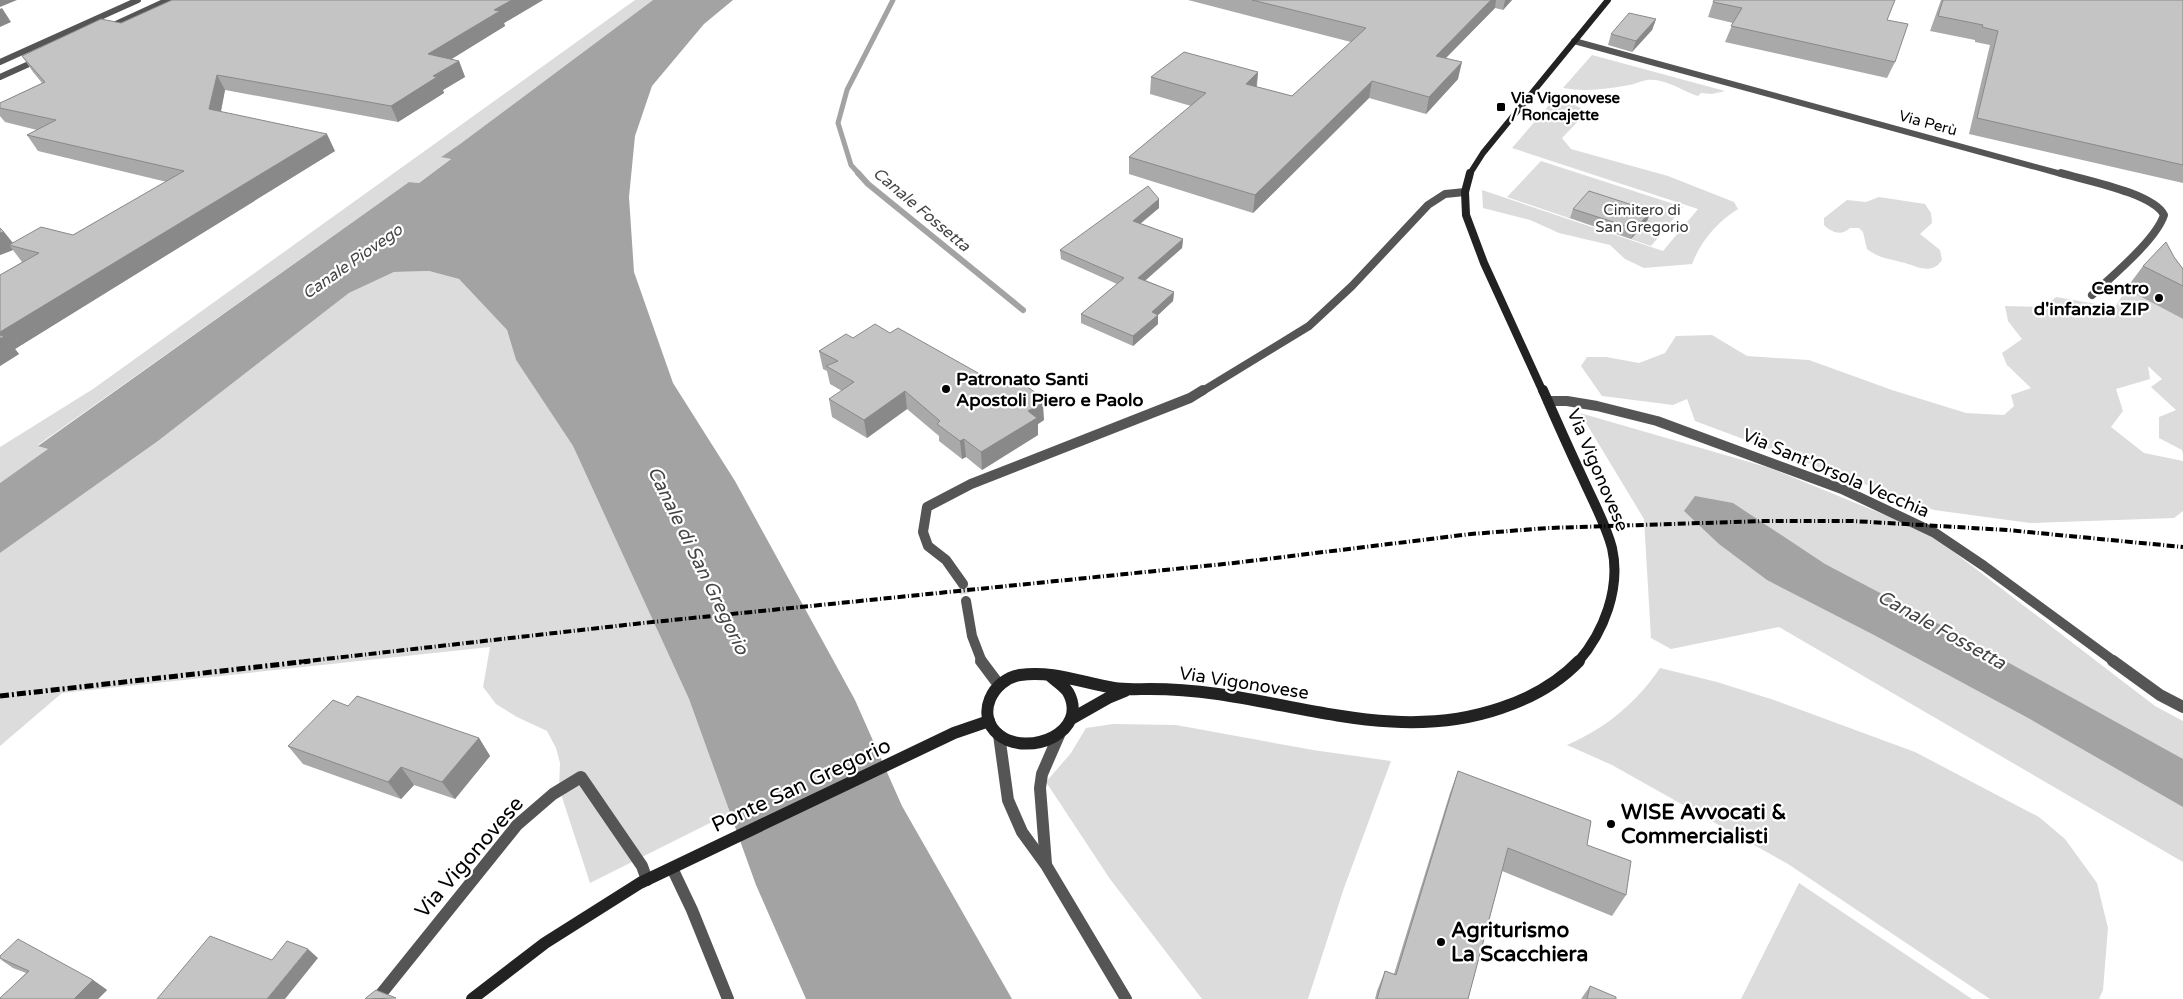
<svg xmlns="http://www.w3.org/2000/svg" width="2183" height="999" font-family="'Varela Round',sans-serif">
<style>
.green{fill:#dcdcdc}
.water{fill:#a3a3a3}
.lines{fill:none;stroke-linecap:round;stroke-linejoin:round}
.stream-far1{stroke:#a3a3a3;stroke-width:5}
.stream{stroke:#a3a3a3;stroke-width:6}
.street-tunnel{stroke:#d9d9d9;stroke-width:10;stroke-dasharray:10 5;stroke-linecap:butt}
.street-far3{stroke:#555;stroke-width:6}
.street-far2{stroke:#555;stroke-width:8}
.street-far1{stroke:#555;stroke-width:10}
.street{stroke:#555;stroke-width:12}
.secondary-far3{stroke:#222;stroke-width:6}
.secondary-far2{stroke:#222;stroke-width:8}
.secondary-far1{stroke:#222;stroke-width:10}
.secondary{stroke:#222;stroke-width:12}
.rail-far1{stroke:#000;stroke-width:4;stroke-dasharray:8 2.5 1 2.5;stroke-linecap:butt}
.rail{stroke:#000;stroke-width:5;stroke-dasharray:9 3 2 3;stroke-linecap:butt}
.wall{fill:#a9a9a9}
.shaded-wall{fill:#898989}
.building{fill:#c4c4c4;stroke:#898989}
.poi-dot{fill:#000;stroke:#fff;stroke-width:2}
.labels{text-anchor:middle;stroke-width:4.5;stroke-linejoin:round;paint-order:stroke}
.far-poi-label{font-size:15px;font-weight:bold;fill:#000;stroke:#fff;text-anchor:start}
.far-street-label{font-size:15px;fill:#000;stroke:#fff}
.far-park-label{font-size:15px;fill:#333;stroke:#fff}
.far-water-label{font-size:16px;font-style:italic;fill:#444;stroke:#fff}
.poi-label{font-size:18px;font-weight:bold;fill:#000;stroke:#fff;text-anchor:end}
.street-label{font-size:18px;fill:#000;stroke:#fff}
.water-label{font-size:19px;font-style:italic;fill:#444;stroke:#fff}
.near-street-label{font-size:21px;fill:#000;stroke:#fff}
.near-poi-label{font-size:21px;font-weight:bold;fill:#000;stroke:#fff;text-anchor:start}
</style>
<rect width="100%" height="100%" fill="#fff"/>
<!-- green -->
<g class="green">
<polygon points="635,0 653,0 460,144 442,156 452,158 419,183 409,182 38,445 49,449 0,483 0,447 93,389"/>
<path d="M1592,55L1725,91L1712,94L1701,93L1698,96C1681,91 1666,78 1647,80C1641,81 1635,84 1629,85C1607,89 1585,92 1563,88Z"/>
<path d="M1556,97L1588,111L1562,138L1571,149L1668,176L1734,202L1738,209C1716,223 1701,241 1692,264L1644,268L1625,259L1610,245L1559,233L1530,220L1483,208L1482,190L1663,251L1698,209L1512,148Z"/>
<polygon points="1541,161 1683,207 1651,246 1507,197"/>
<path d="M1879,197L1925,204L1931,213L1932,223L1920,234L1940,250L1942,260C1932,275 1918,267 1905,263C1891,259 1880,259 1867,249L1863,232L1859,228H1850C1842,236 1832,233 1824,225V218L1847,200L1866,202Z"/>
<polygon points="429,271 459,279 507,330 516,360 573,446 689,699 730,813 590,883 559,788 560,763 556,748 547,731 517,717 496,704 483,687 490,647 62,693 0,746 0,553 158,441 349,293 394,272"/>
<polygon points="2126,289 2183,319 2183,455 2182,450 2159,438 2159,417 2176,410 2151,387 2162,379 2148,366 2150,379 2116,389 2123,411 2111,427 2144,453 2183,461 2183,511 2174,518 2030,523 1934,510 1695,421 1687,399 1673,405 1602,396 1581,366 1587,357 1606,357 1639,363 1665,353 1676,336 1712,335 1747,356 1809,360 1892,390 1966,413 2004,415 2014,406 2011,395 2031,388 2007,365 2002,353 2022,339 2008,321 2005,306 2044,307 2056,297 2103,305 2117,313 2116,306"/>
<polygon points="1580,413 1770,468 1929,533 2155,706 2183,721 2183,862 1779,627 1671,649 1651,638 1644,519"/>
<path d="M1660,668L1717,682L1774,700L1915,752L2039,817L2065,839L2097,883L2108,928L2103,990L2099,999H1990L1788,864L1612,765L1567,745C1606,728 1636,703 1660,668Z"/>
<polygon points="1113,724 1176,725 1313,750 1391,761 1344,888 1308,999 1202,999 1110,879 1046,782 1071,753 1086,728"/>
<polygon points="1799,883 1972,999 1741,999"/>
</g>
<!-- water -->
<g class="water">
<polygon points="653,0 733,0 704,24 652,86 635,136 629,197 634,272 673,383 735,481 855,700 902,806 1012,999 806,999 756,885 689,699 573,446 516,360 507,330 459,279 429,271 394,272 349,293 158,441 0,553 0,483 48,449 38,446 409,182 419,183 451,159 441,157 460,144"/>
<polygon points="1695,496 1733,503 1825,564 1926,617 2183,759 2183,807 2030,719 1874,635 1767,580 1719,544 1684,511"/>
</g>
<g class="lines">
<!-- stream-far1 -->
<polyline class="stream-far1" points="860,175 851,165 838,123 847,90 893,0"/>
<!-- stream -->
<polyline class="stream" points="858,173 868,184 1023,310"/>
<!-- street-tunnel -->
<polyline class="street-tunnel" points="963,584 966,601"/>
<!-- street-far3 -->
<g class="street-far3">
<polyline points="105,29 168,0"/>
<polyline points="1574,41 2065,175"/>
<polyline points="0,62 138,0"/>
<polyline points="0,77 40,59"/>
</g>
<!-- street-far2 -->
<g class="street-far2">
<path d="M2061,173C2084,180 2153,193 2164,215C2156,240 2112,276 2092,295"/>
<polyline points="1201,392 1309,326 1352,286 1428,205 1445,194 1465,192"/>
</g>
<!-- street-far1 -->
<g class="street-far1">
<polyline points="1548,401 1567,401 1597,406 1657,421 1842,489 1935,533 1984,566 2115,662"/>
<polyline points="963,584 946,560 928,546 923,532 927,507 971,484 1190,398 1203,390"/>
<polyline points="966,601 972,636 982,662"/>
</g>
<!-- street -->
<g class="street">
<polyline points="981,661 999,685"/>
<polyline points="2113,661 2160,695 2183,707"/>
<polyline points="999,735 1008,800 1022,832 1046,865 1126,999"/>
<polyline points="1046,864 1040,788 1042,774 1059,735"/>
<polyline points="672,868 692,910 728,999"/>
<polyline points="377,999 517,825 553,794 581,777 642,866 647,880"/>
</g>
<!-- secondary-far3 -->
<polyline class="secondary-far3" points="1469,175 1483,153 1608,0"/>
<!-- secondary-far2 -->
<polyline class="secondary-far2" points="1470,173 1465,192 1466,215 1484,263 1543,392"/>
<!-- secondary-far1 -->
<path class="secondary-far1" d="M1543,390C1556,420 1570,451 1584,481C1594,503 1606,525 1612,548C1621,588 1604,632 1578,662"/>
<!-- secondary -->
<g class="secondary">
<path d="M1050,676C1056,681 1064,686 1068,692C1090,732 1029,758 999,735C974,715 993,679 1020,675C1052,670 1083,683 1114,688C1126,690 1138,689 1150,689C1173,689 1196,691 1218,694C1314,708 1405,741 1501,708C1531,698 1557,684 1579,661"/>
<polyline points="1071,719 1108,698 1125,691"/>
<polyline points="472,999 545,943 640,883 954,733 989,721"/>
</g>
<!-- rail-far1 -->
<polyline class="rail-far1" points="299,662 643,623 1234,563 1471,534 1548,528 1765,521 1853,521 2007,530 2183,547"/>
<!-- rail -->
<polyline class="rail" points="0,696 310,661"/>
</g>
<!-- wall -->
<g class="wall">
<polygon points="172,0 543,0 504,23 505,26 451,59 459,61 465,77 443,90 444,93 398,122 225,90 221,112 335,151 15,349 19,354 0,366 0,275 22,262 13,250 0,255 0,228 4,232 13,243 73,235 167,182 38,151 27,135 37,130 5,122 0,116 0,103 42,83 33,72 22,56 121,23"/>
<polygon points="1188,0 1512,0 1503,10 1495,8 1446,58 1458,79 1426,114 1369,98 1253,213 1129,174 1129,157 1191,106 1150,94 1151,77 1258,72 1257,87 1292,96 1351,42"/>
<polygon points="1941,0 2183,0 2183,183 1969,134 1990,45 1975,42 1975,40 1930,31"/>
<polygon points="1713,2 1887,20 1895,62 1887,78 1725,42 1733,23 1708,17"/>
<polygon points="1656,19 1652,30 1632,52 1608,45 1611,34"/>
<polygon points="1159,199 1159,208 1140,223 1183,239 1182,248 1145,280 1174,292 1173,301 1158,315 1158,324 1133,346 1081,323 1081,314 1117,284 1061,259 1060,250"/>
<polygon points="1573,209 1651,211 1647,221 1631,239 1570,218"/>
<polygon points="2174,257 2183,269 2183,319 2126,289 2143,266"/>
<polygon points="890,333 994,382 1012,383 1040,400 1044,420 1038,424 1038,435 982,470 966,457 962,459 939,441 939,436 907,409 867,438 832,417 829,399 842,391 830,384 827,371 823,369 819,351 853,338"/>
<polygon points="348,706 479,738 490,756 455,799 414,785 401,799 303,764 288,746"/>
<polygon points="1458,771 1587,845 1626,895 1612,916 1502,871 1468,999 1375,999 1377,991 1385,971 1394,974 1450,793"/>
<polygon points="0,959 93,980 107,990 98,999 0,999 26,973 13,968"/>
<polygon points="1590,986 1616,999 1581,999"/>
</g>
<!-- shaded-wall -->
<g class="shaded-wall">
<polygon points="0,0 17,0 0,7"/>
<polygon points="512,0 543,0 504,23 505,26 434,70 428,54 494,10"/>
<polygon points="1491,0 1496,0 1495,8 1432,72 1436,56"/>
<polygon points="1505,0 1512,0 1503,10"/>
<polygon points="2,8 11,22 0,27 0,9"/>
<polygon points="1656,19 1652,30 1632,52 1636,41"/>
<polygon points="459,61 465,77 443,90 444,93 398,122 391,106 433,76"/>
<polygon points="1462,62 1458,79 1426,114 1429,97"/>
<polygon points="1258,72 1256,89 1246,84"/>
<polygon points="217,75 225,90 218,125 209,109"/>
<polygon points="1372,81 1369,98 1253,213 1255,195"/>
<polygon points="327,134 335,151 15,349 19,354 0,366 0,332"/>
<polygon points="1159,199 1159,208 1133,230 1133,221"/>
<polygon points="1651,211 1647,221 1631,239 1635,229"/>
<polygon points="4,232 16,247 9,245 13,250 0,255 0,233"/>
<polygon points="1183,239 1182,248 1138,287 1138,278"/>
<polygon points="1174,292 1173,301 1158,315 1158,324 1133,346 1133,336 1152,312"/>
<polygon points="905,391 907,409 867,438 864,420"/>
<polygon points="1040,396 1040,404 1043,403 1044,420 1038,424 1038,435 982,470 981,452 1028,411 1036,398"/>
<polygon points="964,439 966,457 962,459 960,441"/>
<polygon points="479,738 490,756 455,799 442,782"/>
<polygon points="401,767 414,785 401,799 388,782"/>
<polygon points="308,949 318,958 285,999 267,999"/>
<polygon points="93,980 107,990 98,999 74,999"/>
</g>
<!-- building -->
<g class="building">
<polygon points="172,0 512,0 494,10 500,11 428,54 459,61 433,76 437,77 391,106 217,75 209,109 327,134 0,332 0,275 39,253 9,245 41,227 73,235 184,171 27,135 56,120 0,108 0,103 45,82 22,56 101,19 121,23"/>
<polygon points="1252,0 1491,0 1436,56 1462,62 1429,97 1372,81 1255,195 1129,157 1206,93 1151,77 1184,52 1258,72 1246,84 1292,96 1366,28"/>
<polygon points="1714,0 1895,0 1887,20 1908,24 1895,62 1731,26 1742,8 1713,2"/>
<polygon points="1943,0 2183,0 2183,165 1977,118 1998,31 1982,27 1983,25 1938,16"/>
<polygon points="1629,13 1656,19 1636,41 1611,34"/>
<polygon points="1148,186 1159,199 1133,221 1183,239 1138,278 1174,292 1152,312 1158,315 1133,336 1081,314 1124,278 1060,250"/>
<polygon points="1589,191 1651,211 1635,229 1573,209"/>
<polygon points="0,228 4,232 0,233"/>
<polygon points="2166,242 2174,257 2183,269 2183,286 2143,266"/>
<polygon points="875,324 890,333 898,328 994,382 1004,377 1012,383 1018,380 1040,396 1036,398 1043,403 1028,411 1037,418 981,452 964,439 960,441 937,424 940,421 905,391 864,420 829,399 854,382 826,366 838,361 819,351 846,334 853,338"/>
<polygon points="0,335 4,336 0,339"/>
<polygon points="357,696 479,738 442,782 401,767 388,782 288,746 333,700 348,706"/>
<polygon points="1458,771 1591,821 1587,845 1631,861 1626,895 1508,848 1468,999 1377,999 1385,971 1396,975"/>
<polygon points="210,936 272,960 287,941 308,949 267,999 157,999"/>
<polygon points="18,939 93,980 74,999 0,999 0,998 29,971 0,958 0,956"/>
<polygon points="1590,986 1616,997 1616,999 1587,999"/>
<polygon points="376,990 396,998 365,999 367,997"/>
</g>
<!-- markers -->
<g class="poi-dot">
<rect x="1496" y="102" width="10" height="10" rx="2.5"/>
<circle cx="2159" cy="298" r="5"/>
<circle cx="946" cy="389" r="5"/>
<circle cx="1611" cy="824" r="5"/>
<circle cx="1441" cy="942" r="5"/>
</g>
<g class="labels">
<!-- far-poi labels -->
<g class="far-poi-label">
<text x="1511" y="103">Via Vigonovese<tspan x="1511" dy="17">/ Roncajette</tspan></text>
</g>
<!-- far-street labels -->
<g class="far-street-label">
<text transform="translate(1928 123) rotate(15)" y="5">Via Perù</text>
</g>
<!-- far-park labels -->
<g class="far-park-label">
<text x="1642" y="215">Cimitero di<tspan x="1642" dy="17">San Gregorio</tspan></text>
</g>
<!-- far-water labels -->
<g class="far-water-label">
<text transform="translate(922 209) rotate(40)" y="6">Canale Fossetta</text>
<text transform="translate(352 261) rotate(-35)" y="6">Canale Piovego</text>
</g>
<!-- poi labels -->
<g class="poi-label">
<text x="2149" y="294">Centro<tspan x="2149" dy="21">d'infanzia ZIP</tspan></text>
<text x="956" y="385" text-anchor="start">Patronato Santi<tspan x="956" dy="21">Apostoli Piero e Paolo</tspan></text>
</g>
<!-- street labels -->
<g class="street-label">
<text transform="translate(1598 470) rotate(67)" y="6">Via Vigonovese</text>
<text transform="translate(1836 473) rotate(23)" y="6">Via Sant'Orsola Vecchia</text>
<text transform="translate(1244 683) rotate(9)" y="6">Via Vigonovese</text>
</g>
<!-- water labels -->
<g class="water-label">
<text transform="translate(699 560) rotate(64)" y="7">Canale di San Gregorio</text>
<text transform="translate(1942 629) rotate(29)" y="7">Canale Fossetta</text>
</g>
<!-- near-street labels -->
<g class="near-street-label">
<text transform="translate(801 785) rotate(-25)" y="7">Ponte San Gregorio</text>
<text transform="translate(469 857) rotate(-49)" y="7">Via Vigonovese</text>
</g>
<!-- near-poi labels -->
<g class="near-poi-label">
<text x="1621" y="819">WISE Avvocati &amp;<tspan x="1621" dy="24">Commercialisti</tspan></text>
<text x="1451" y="937">Agriturismo<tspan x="1451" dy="24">La Scacchiera</tspan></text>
</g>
</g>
</svg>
